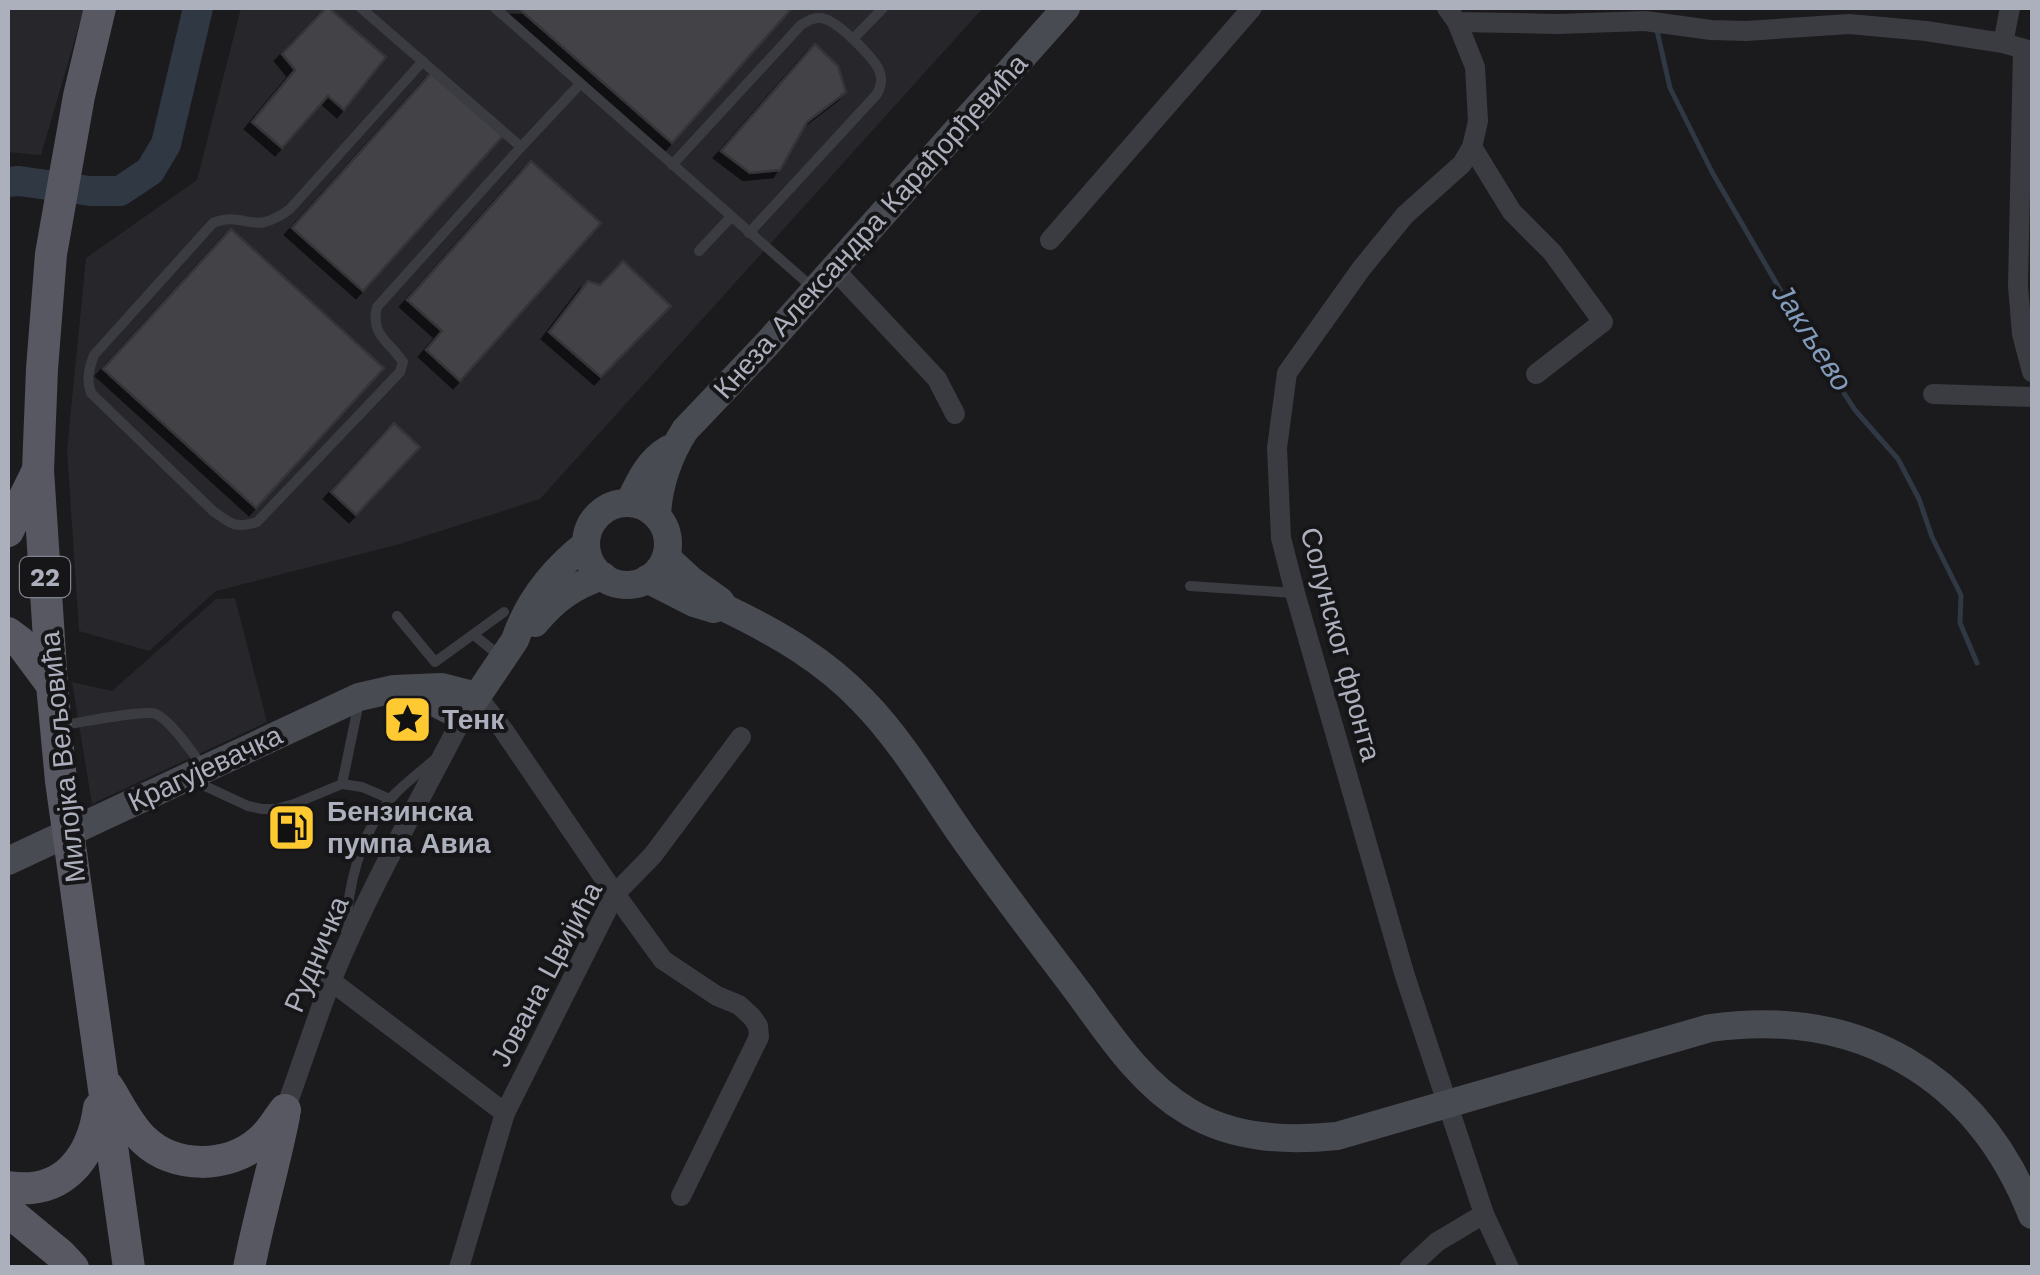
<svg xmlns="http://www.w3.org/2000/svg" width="2040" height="1275" font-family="'Work Sans',sans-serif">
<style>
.built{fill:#27262a}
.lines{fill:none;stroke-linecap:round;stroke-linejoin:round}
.stream{stroke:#2f3843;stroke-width:5}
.river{stroke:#2f3843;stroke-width:30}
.building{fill:#424247;stroke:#353439;stroke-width:2.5;filter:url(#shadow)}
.lane{stroke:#3b3c42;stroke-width:10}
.street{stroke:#3b3c42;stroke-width:20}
.secondary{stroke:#494b53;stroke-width:28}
.primary{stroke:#575862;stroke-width:32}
.labels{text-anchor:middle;stroke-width:8;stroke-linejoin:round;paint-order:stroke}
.shield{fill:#161518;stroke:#7f828c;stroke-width:2.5}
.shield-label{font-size:25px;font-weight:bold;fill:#acb0bd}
.street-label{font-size:28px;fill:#acb0bd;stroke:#161518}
.poi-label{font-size:28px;font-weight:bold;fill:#acb0bd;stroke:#161518;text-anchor:start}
.water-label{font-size:30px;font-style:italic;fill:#829bba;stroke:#161518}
</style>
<defs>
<filter id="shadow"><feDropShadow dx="-7" dy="7" stdDeviation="0" flood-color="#0009"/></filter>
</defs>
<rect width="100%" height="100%" fill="#1b1a1d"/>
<!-- built -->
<g class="built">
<polygon points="8,8 84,8 41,155 8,152"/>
<polygon points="241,8 983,8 540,499 400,544 216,591 149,651 79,631 67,450 86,258 197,180"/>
<polygon points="235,598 267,722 92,804 72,682 112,691 216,599"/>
</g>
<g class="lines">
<!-- stream -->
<polyline class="stream" points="1656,26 1670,88 1712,172 1811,343 1855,410 1898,459 1919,499 1932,537 1961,595 1960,623 1977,663"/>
<!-- river -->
<polyline class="river" points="8,182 19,181 90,191 120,191 150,171 166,144 198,8"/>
</g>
<!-- building -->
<g class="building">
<polygon points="326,8 329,8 386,57 344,110 328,96 282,148 252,122 295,70 282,54"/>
<polygon points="518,8 792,8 672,143"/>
<polygon points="815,44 838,66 846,92 807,122 780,170 750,173 721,151"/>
<polygon points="432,72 503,136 363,291 292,228"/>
<polygon points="531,161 601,223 460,381 426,350 442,331 407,300"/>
<polygon points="231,229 384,368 256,508 103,369"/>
<polygon points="623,261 671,306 601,377 549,332 588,281 600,285"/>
<polygon points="394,423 420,447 356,515 331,492"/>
</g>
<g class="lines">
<!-- lane -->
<g class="lane">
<polyline points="361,8 521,147 580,84"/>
<polyline points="495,8 813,288"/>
<polyline points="853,39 883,8"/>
<path d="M423,61L290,209C251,238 247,210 213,223L94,355C89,369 86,379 91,393L213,511C231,524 235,529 257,522L400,372L403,362C389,341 370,335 377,307L521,147"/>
<path d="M672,165L801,25C809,20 816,16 825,19C839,23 873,57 879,70C883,79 881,86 877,94L749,233"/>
<polyline points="699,251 731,217"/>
<polyline points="1190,586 1294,593"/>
<polyline points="397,616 435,662 504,612"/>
<polyline points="474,635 501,657"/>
<path d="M62,725C80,723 144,709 156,714C171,721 194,754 203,768"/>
<polyline points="194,781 248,806 262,809 276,809 294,804 342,784 362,787 390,799"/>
<polyline points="342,784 359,702"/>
<path d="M346,934C347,887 360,832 393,796C405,783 420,772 434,760"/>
</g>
<!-- street -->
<g class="street">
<polyline points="1447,8 1457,22 1558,24 1645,21 1711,30 1746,31 1849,24 1926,31 2003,43 2032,51"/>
<polyline points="1457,22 1475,67 1478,121 1472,147 1462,164 1405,215 1361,269 1287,373 1277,448 1281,538 1295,593 1405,976 1484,1214 1509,1268"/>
<polyline points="2003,43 2010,8"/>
<polyline points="2023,49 2018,286 2022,334 2032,372"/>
<polyline points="1472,147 1512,212 1552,252 1603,322 1536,374"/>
<polyline points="1050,240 1252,8"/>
<polyline points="834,269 937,379 955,414"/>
<polyline points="1933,394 2032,397"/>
<polyline points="477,696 504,731 615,894 663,960 717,996 739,1005 752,1017 758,1026 759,1037 681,1196"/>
<polyline points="331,981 505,1113"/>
<path d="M285,1110C301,1067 315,1022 332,979C369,889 418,804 463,717"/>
<polyline points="459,1268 505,1113 615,894 653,855 741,737"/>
<polyline points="1409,1268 1437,1242 1484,1214"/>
</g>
<!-- secondary -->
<g class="secondary">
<path d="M629,503C639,482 648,461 669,449"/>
<circle cx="627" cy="544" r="41"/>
<path d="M657,516C658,486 669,455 685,430L767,344L1066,8"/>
<path d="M666,557L692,581L720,601L725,608C777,633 824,660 863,701C902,741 931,791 963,837C1001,891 1041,943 1081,996C1112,1039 1143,1085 1189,1112C1234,1139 1287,1141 1337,1136L1710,1028C1858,1007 1977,1075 2032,1215"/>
<polyline points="647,579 694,603 714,609"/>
<path d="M535,623C555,599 573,586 603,576"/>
<path d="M410,690L463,717L515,640C528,601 554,569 586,544"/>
<polyline points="8,861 359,697 394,689 442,687 477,696"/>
</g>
<!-- primary -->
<g class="primary">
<polyline points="100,8 79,96 51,254 42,369 38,470 52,685 61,781 129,1268"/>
<polyline points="8,531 36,474"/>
<polyline points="8,633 20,642 52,685"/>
<path d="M108,1087C119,1104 128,1125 144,1140C174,1169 228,1169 260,1141C270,1133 277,1120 285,1110"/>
<path d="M8,1187C63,1196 92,1158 99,1108"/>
<polyline points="8,1211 60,1254 73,1268"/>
<path d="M249,1268C259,1216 274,1167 284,1116"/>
</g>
</g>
<!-- icons -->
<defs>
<symbol id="sight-square" viewBox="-11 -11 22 22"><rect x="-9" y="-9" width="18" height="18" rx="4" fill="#ffc931" stroke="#161518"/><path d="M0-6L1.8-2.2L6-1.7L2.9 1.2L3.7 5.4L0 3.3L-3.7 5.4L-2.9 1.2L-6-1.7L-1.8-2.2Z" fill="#111"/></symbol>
<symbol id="fuel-square" viewBox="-11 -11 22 22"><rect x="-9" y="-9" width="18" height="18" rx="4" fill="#ffc931" stroke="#161518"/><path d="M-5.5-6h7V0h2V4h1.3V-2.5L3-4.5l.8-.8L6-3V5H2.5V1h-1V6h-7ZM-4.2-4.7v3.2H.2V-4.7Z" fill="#111"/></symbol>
</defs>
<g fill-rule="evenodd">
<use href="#sight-square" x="380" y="692" width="55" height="55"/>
<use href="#fuel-square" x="264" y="800" width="55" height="55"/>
</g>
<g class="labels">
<!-- shield labels -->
<rect class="shield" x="20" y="557" width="50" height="40" rx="8"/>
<g class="shield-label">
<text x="45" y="586">22</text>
</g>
<!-- street labels -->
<g class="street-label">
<text transform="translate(870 226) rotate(-48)" y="10">Кнеза Александра Карађорђевића</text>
<text transform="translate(1341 644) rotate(75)" y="10">Солунског фронта</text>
<text transform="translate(62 757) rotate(-96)" y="10">Милојка Вељовића</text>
<text transform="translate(205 768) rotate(-25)" y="10">Крагујевачка</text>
<text transform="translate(316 954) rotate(-67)" y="10">Рудничка</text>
<text transform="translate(546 974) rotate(-62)" y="10">Јована Цвијића</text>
</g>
<!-- poi labels -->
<g class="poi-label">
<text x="442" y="729">Тенк</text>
<text x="327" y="821">Бензинска<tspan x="327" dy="32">пумпа Авиа</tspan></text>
</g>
<!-- water labels -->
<g class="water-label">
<text transform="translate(1812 337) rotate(57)" y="10">Јакљево</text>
</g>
</g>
<!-- border -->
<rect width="2040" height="1275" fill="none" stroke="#acb0bd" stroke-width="20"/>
</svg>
